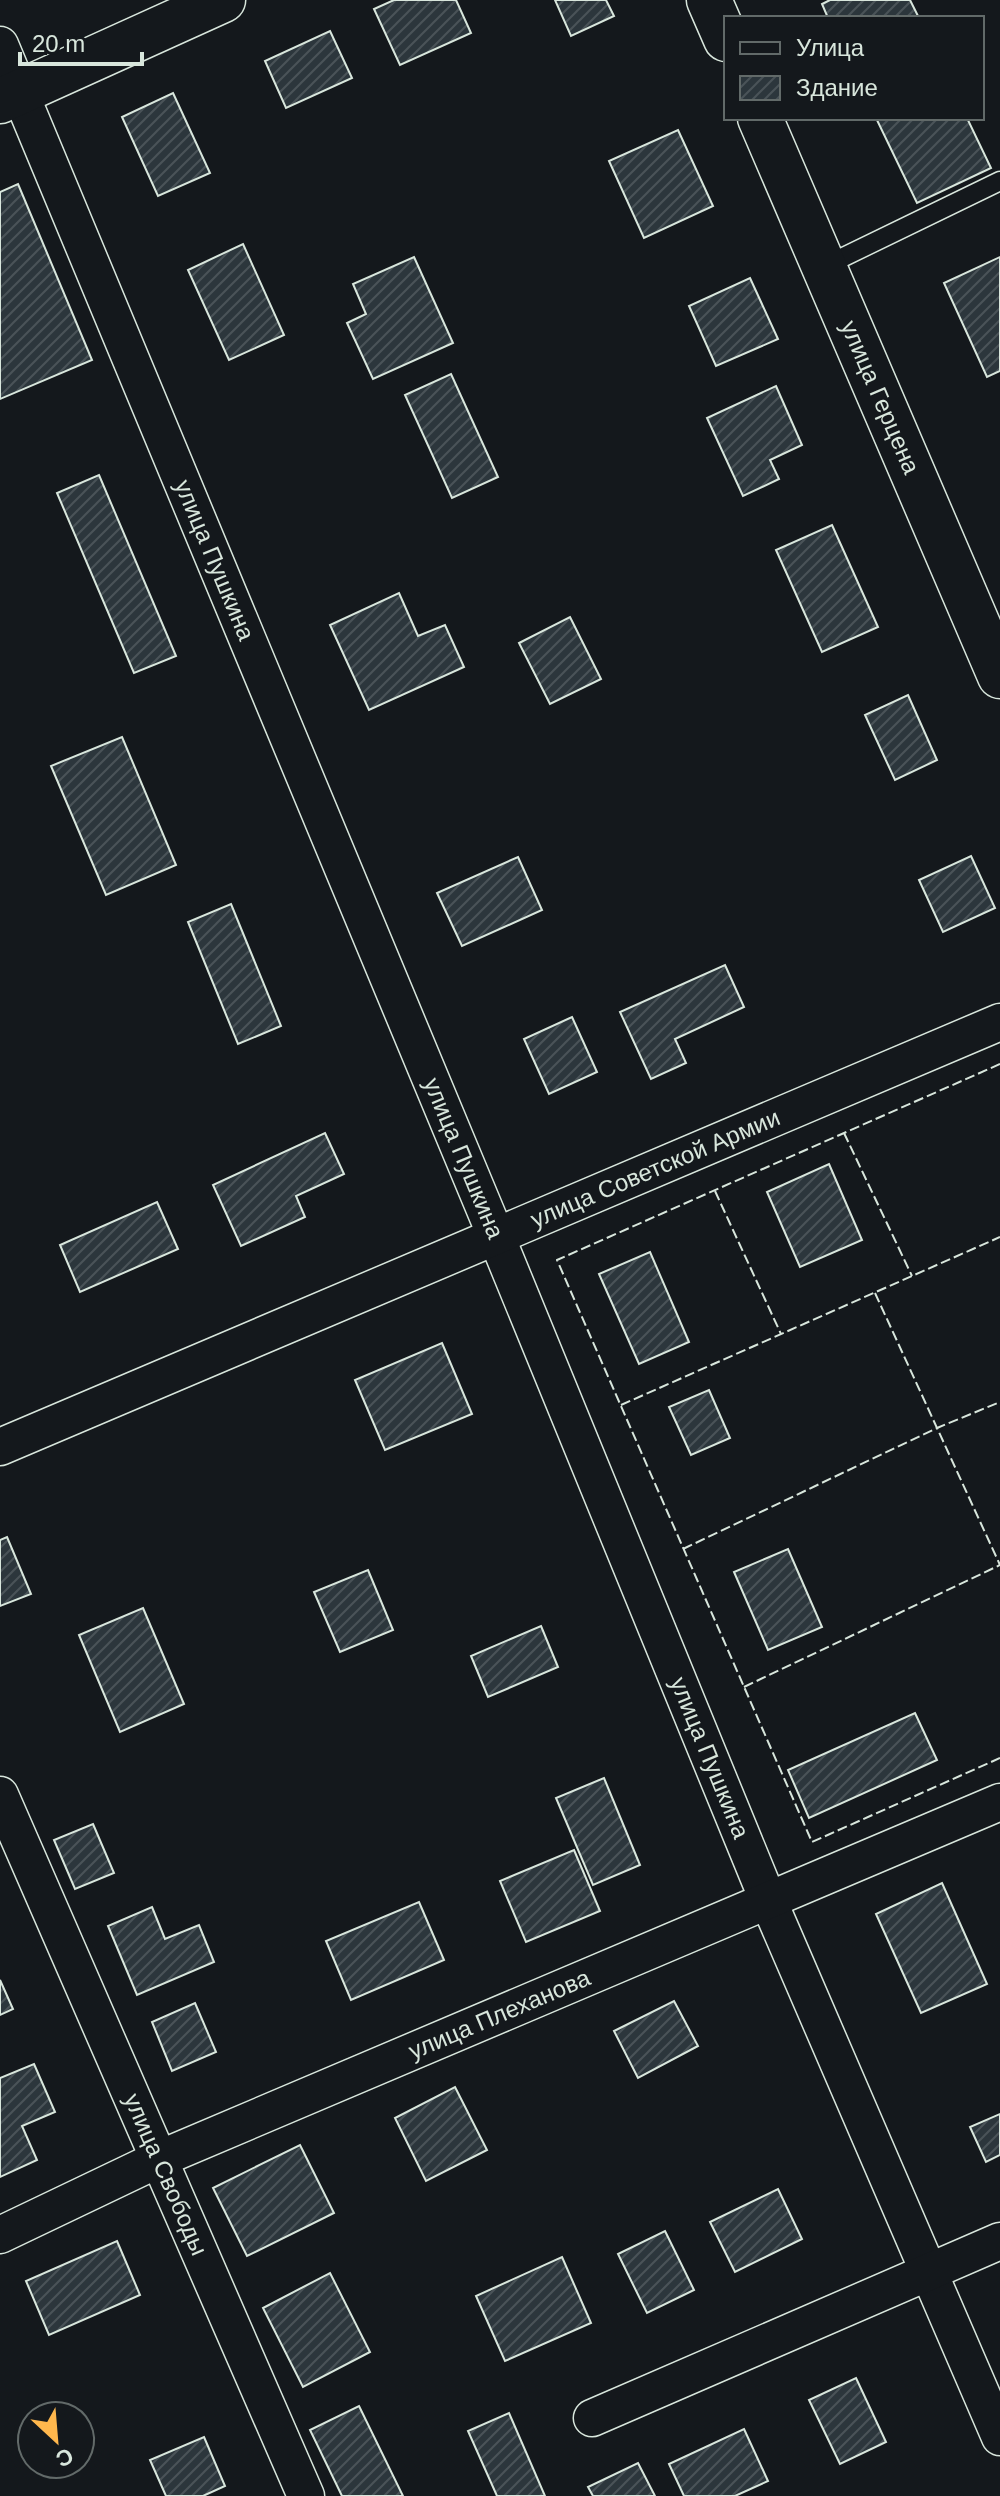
<svg xmlns="http://www.w3.org/2000/svg" width="1000" height="2496" font-family="Arial,sans-serif">
<style>
.building{fill:url(#building-hatch);stroke:#d8e6dc;stroke-width:2}
.lines{fill:none;stroke-linecap:round;stroke-linejoin:round}
.service-casing{stroke:#d8e6dc;stroke-width:21}
.minor-casing{stroke:#d8e6dc;stroke-width:39}
.tertiary-casing{stroke:#d8e6dc;stroke-width:47}
.service{stroke:#14181c;stroke-width:18}
.minor{stroke:#14181c;stroke-width:36}
.tertiary{stroke:#14181c;stroke-width:44}
.fence{stroke:#d8e6dc;stroke-width:2;stroke-dasharray:10 4;stroke-linecap:butt}
.labels{text-anchor:middle;stroke-width:6;stroke-linejoin:round;paint-order:stroke}
.street-label{font-size:24px;fill:#d8e6dc;stroke:#14181c}
</style>
<defs>
<pattern id="building-hatch" width="6" height="6" patternUnits="userSpaceOnUse" patternTransform="scale(2)"><rect width="6" height="6" fill="#2c363c"/><path d="M-1 1l2-2M0 6l6-6M5 7l2-2" fill="none" stroke="#4a5358"/></pattern>
</defs>
<rect width="100%" height="100%" fill="#14181c"/>
<!-- building -->
<g class="building">
<polygon points="394,0 456,0 471,33 400,65 374,9"/>
<polygon points="555,0 606,0 614,16 571,36"/>
<polygon points="830,0 910,0 919,18 828,18 822,4"/>
<polygon points="330,31 352,78 286,108 265,61"/>
<polygon points="173,93 210,173 158,196 122,117"/>
<polygon points="876,118 967,118 991,168 917,203"/>
<polygon points="678,130 713,206 644,238 609,161"/>
<polygon points="18,184 92,360 0,399 0,192"/>
<polygon points="243,244 284,335 229,360 188,270"/>
<polygon points="414,257 453,343 373,379 347,323 366,314 353,284"/>
<polygon points="1000,257 1000,371 987,377 944,283"/>
<polygon points="750,278 778,339 716,366 689,306"/>
<polygon points="451,374 498,477 452,498 405,395"/>
<polygon points="776,386 802,445 770,460 779,479 743,496 707,418"/>
<polygon points="99,475 176,656 134,673 57,493"/>
<polygon points="832,525 878,627 822,652 776,550"/>
<polygon points="399,593 418,636 445,625 464,667 369,710 330,625"/>
<polygon points="570,617 601,679 550,704 519,643"/>
<polygon points="908,695 937,760 895,780 865,715"/>
<polygon points="122,737 176,865 106,895 51,766"/>
<polygon points="971,856 995,908 943,932 919,880"/>
<polygon points="518,857 542,910 462,946 437,893"/>
<polygon points="231,904 281,1026 238,1044 188,922"/>
<polygon points="725,965 744,1007 675,1039 686,1063 651,1079 620,1012"/>
<polygon points="572,1017 597,1072 549,1094 524,1039"/>
<polygon points="325,1133 344,1174 296,1196 305,1217 241,1246 213,1185"/>
<polygon points="829,1164 862,1240 800,1267 767,1192"/>
<polygon points="157,1202 178,1249 80,1292 60,1245"/>
<polygon points="650,1252 689,1342 639,1364 599,1274"/>
<polygon points="442,1343 472,1414 385,1450 355,1380"/>
<polygon points="709,1390 730,1438 691,1455 669,1407"/>
<polygon points="7,1537 31,1594 0,1606 0,1540"/>
<polygon points="788,1549 822,1627 768,1650 734,1572"/>
<polygon points="368,1570 393,1630 340,1652 314,1592"/>
<polygon points="143,1608 184,1704 120,1732 79,1635"/>
<polygon points="541,1626 558,1667 488,1697 471,1656"/>
<polygon points="915,1713 937,1760 809,1818 788,1770"/>
<polygon points="604,1778 640,1865 593,1885 556,1798"/>
<polygon points="93,1824 114,1873 75,1889 54,1840"/>
<polygon points="574,1850 600,1911 526,1942 500,1881"/>
<polygon points="942,1883 987,1984 921,2013 876,1914"/>
<polygon points="419,1902 444,1960 351,2000 326,1941"/>
<polygon points="152,1907 165,1939 199,1925 214,1962 137,1995 108,1926"/>
<polygon points="0,1980 13,2009 0,2015"/>
<polygon points="674,2001 698,2046 638,2078 614,2031"/>
<polygon points="195,2003 216,2052 172,2071 152,2022"/>
<polygon points="34,2064 55,2112 22,2126 37,2160 0,2177 0,2078"/>
<polygon points="455,2087 487,2150 426,2181 395,2118"/>
<polygon points="1000,2114 1000,2155 986,2162 970,2127"/>
<polygon points="300,2145 334,2213 247,2256 213,2188"/>
<polygon points="778,2189 802,2239 735,2272 710,2222"/>
<polygon points="665,2231 694,2290 647,2313 618,2254"/>
<polygon points="117,2241 140,2295 49,2335 26,2281"/>
<polygon points="562,2257 591,2323 505,2361 476,2296"/>
<polygon points="330,2273 370,2352 303,2387 263,2308"/>
<polygon points="856,2378 886,2442 840,2464 809,2400"/>
<polygon points="359,2406 403,2496 342,2496 310,2430"/>
<polygon points="509,2413 545,2496 497,2496 468,2431"/>
<polygon points="744,2429 768,2481 735,2496 684,2496 669,2464"/>
<polygon points="204,2437 225,2486 203,2496 166,2496 150,2460"/>
<polygon points="638,2463 655,2496 593,2496 588,2487"/>
</g>
<g class="lines">
<defs>
<polyline id="service" points="825,266 1000,181"/>
<g id="minor">
<path id="s1" d="M0,45L496,1236L768,1900L1000,2437"/>
<path id="s2" d="M0,1447L1000,1022"/>
<path id="s3" d="M0,1795L306,2496"/>
<path id="s4" d="M0,2235L159,2159L1000,1802"/>
<polyline points="592,2418 1000,2241"/>
</g>
<g id="tertiary">
<polyline points="709,0 726,39"/>
<polyline points="0,101 223,0"/>
<path id="s5" d="M760,118L1000,676"/>
</g>
</defs>
<!-- service casing -->
<use href="#service" class="service-casing"/>
<!-- minor casing -->
<use href="#minor" class="minor-casing"/>
<!-- tertiary casing -->
<use href="#tertiary" class="tertiary-casing"/>
<!-- service -->
<use href="#service" class="service"/>
<!-- minor -->
<use href="#minor" class="minor"/>
<!-- tertiary -->
<use href="#tertiary" class="tertiary"/>
<!-- fence -->
<g class="fence">
<polyline points="1000,1064 557,1260 812,1842 1000,1758"/>
<polyline points="844,1133 912,1276"/>
<polyline points="715,1191 781,1334"/>
<polyline points="875,1293 1000,1565"/>
<polyline points="621,1405 1000,1237"/>
<polyline points="683,1549 937,1428 1000,1402"/>
<polyline points="744,1687 1000,1565"/>
</g>
</g>
<g class="labels">
<!-- street labels -->
<g class="street-label">
<text dy="8" stroke="none"><textPath href="#s5" startOffset="304">улица Герцена</textPath></text>
<text dy="8" stroke="none"><textPath href="#s1" startOffset="558">улица Пушкина</textPath></text>
<text dy="8" stroke="none"><textPath href="#s1" startOffset="1206">улица Пушкина</textPath></text>
<text dy="8" stroke="none"><textPath href="#s2" startOffset="712">улица Советской Армии</textPath></text>
<text dy="8" stroke="none"><textPath href="#s1" startOffset="1854">улица Пушкина</textPath></text>
<text dy="8" stroke="none"><textPath href="#s4" startOffset="546">улица Плеханова</textPath></text>
<text dy="8" stroke="none"><textPath href="#s3" startOffset="414">улица Свободы</textPath></text>
</g>
</g>
<!-- legend -->
<rect x="724" y="16" width="260" height="104" fill="#14181c" stroke="#626a69" stroke-width="2"/>
<rect x="740" y="42" width="40" height="12" fill="#14181c" stroke="#626a69" stroke-width="2"/>
<text x="796" y="56" font-size="24" fill="#d8e6dc">Улица</text>
<rect x="740" y="76" width="40" height="24" fill="url(#building-hatch)" stroke="#626a69" stroke-width="2"/>
<text x="796" y="96" font-size="24" fill="#d8e6dc">Здание</text>
<!-- north arrow -->
<g transform="translate(56 2440) rotate(154)"><circle r="38" fill="#14181c" stroke="#626a69" stroke-width="2"/>
<path d="M0-6L14 30L0 20L-14 30Z" fill="#ffb74d"/>
<text y="-12" font-size="22" font-weight="bold" text-anchor="middle" fill="#d8e6dc">С</text>
</g>
<!-- scale -->
<path d="M20 52v12h122v-12" fill="none" stroke="#d8e6dc" stroke-width="4"/>
<text x="32" y="52" font-size="24" fill="#d8e6dc" stroke="#14181c" stroke-width="6" paint-order="stroke">20 m</text>
</svg>
